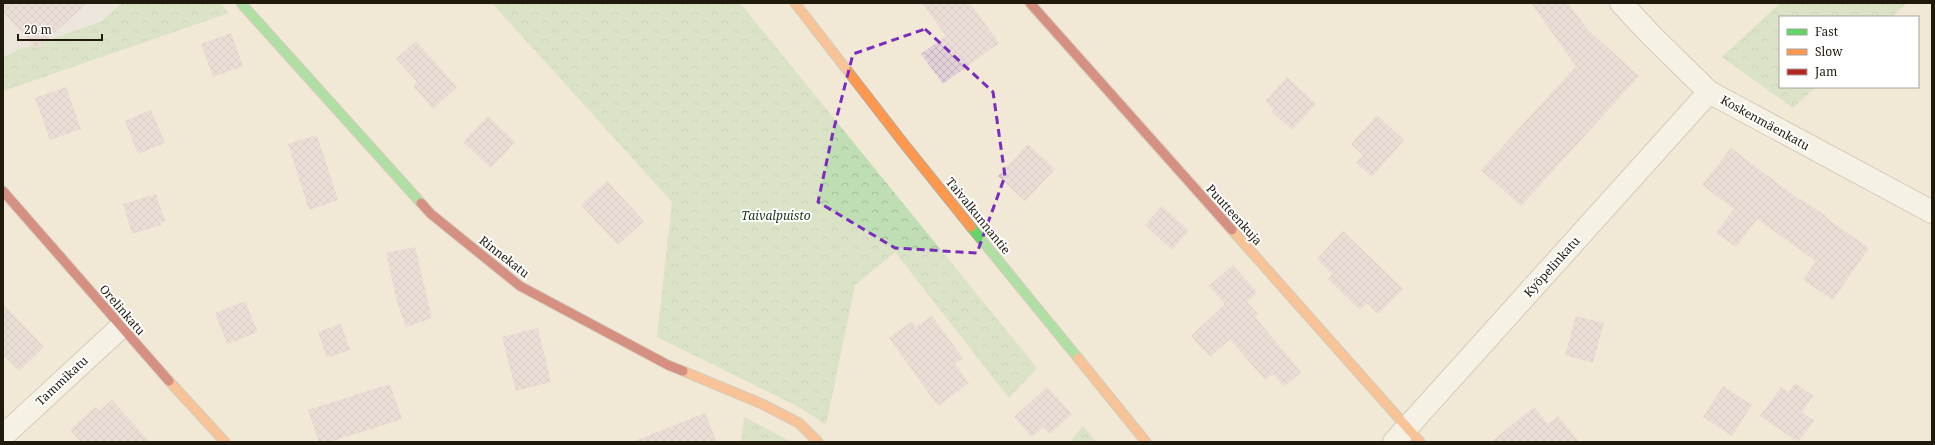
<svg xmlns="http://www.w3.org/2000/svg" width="1935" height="445" font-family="'Noto Serif',serif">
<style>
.commercial{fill:#e9e4e7}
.forest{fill:url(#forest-crowns)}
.building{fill:url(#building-cross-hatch)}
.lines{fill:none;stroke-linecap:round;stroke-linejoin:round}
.street-casing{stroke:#b1aa9b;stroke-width:24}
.fast-casing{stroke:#b1aa9b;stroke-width:11}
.slow-casing{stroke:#b1aa9b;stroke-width:11}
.jam-casing{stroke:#b1aa9b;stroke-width:11}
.street{stroke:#fdfcf9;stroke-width:22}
.fast{stroke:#63d668;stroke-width:9}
.slow{stroke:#ff974d;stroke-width:9}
.jam{stroke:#b3261e;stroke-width:9}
.marked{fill:none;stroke:#7b2cbf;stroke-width:3;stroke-dasharray:8 5;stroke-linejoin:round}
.labels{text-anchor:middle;stroke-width:4;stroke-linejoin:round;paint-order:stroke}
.street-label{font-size:12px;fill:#201a0d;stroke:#fff}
.park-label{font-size:12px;font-style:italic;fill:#143417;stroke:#fff}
</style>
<defs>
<pattern id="forest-crowns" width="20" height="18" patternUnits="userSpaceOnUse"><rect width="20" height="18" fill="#bfdeb3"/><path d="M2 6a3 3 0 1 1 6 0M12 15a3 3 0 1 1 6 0" fill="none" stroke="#a4be99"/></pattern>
<pattern id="building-cross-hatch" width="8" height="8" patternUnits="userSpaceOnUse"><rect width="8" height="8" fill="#e2d1d8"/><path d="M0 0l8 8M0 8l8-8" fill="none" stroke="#c2b3b8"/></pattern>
</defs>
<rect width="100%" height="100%" fill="#f1e8d5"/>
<!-- commercial -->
<polygon class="commercial" points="3,3 122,3 102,21 44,42 37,49 22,48 3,57"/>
<!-- forest -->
<g class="forest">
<polygon points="122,3 220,3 229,13 3,91 3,57 22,48 34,45 37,49 44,42 102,21"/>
<polygon points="492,3 740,3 1037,368 1009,398 895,252 855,285 826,425 799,407 657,337 672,202"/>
<polygon points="1780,3 1907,3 1892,17 1780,17 1780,87 1816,87 1793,108 1722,57"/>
<polygon points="744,417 792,442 741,442"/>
<polygon points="1083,426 1096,442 1070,442"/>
</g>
<!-- building -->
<g class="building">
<polygon points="3,3 87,3 37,49 3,12"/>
<polygon points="922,3 970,3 999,43 943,84 921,54 946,36"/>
<polygon points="1531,3 1568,3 1587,29 1639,76 1521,206 1481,170 1576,66"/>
<polygon points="231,33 243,66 213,77 201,44"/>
<polygon points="416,41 457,87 433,109 413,86 417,82 396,59"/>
<polygon points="1287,77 1316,104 1292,130 1272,112 1274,109 1265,101"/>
<polygon points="66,87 81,129 50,140 35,98"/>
<polygon points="151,110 165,143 138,154 125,121"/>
<polygon points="1377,115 1404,140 1372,177 1356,163 1363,155 1351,144"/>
<polygon points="488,116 515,142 491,168 463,142"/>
<polygon points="317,135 338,200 309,210 288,144"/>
<polygon points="1028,144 1055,169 1025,201 998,176"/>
<polygon points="1731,148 1800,200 1801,199 1826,216 1825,217 1869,248 1833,300 1803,280 1816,261 1757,219 1736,247 1716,233 1734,209 1702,185"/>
<polygon points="607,181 644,221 618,245 581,205"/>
<polygon points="156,194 165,221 160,222 161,225 132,234 123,204"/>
<polygon points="1162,206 1189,231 1172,250 1145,225"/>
<polygon points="1343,231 1403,289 1378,314 1367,303 1360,310 1328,279 1332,274 1317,259"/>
<polygon points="415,247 432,318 406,327 398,305 386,253"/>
<polygon points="1233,265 1257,292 1247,302 1258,314 1255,317 1301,372 1284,387 1273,374 1265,380 1230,339 1210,357 1191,336 1225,304 1209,286"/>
<polygon points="245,301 258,332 227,344 215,313"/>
<polygon points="3,304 44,347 19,371 3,355"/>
<polygon points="932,316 963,358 955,364 969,383 938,406 889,338 912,321 916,327"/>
<polygon points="1576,316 1604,323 1593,363 1565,355"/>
<polygon points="341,324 350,350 327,358 318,332"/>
<polygon points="538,328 551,382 516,391 502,337"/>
<polygon points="1795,383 1813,396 1802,412 1814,421 1798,442 1760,416 1781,387 1788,392"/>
<polygon points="390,384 402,419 330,442 319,442 308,410"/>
<polygon points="1723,386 1752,405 1732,436 1703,417"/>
<polygon points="1047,387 1072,414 1050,434 1043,427 1032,437 1014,417"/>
<polygon points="112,400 150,442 81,442 70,430 95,407 99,411"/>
<polygon points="1534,407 1548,424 1558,416 1579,442 1491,442"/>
<polygon points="705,413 717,442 635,442 635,441"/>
</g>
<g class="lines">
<defs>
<g id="street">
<polyline points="1621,3 1651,35 1709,92 1932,212"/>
<polyline points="3,436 121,327"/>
<polyline points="1394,442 1709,92"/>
</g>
<g id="fast">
<polyline points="241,3 421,203"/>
<polyline points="971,227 1078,358"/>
</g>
<g id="slow">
<polyline points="795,3 905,145 971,227"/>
<polyline points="1232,230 1420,442"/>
<polyline points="1078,358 1146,442"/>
<polyline points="683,371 762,404 799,423 818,442"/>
<polyline points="169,381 225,442"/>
</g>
<g id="jam">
<polyline points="1030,3 1232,230"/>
<polyline points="3,191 169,381"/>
<polyline points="421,203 431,214 520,286 668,365 683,371"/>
</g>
</defs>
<!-- street casing -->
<use href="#street" class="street-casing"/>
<!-- fast casing -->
<use href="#fast" class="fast-casing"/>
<!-- slow casing -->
<use href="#slow" class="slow-casing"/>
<!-- jam casing -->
<use href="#jam" class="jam-casing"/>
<!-- street -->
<use href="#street" class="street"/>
<!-- fast -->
<use href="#fast" class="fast"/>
<!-- slow -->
<use href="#slow" class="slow"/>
<!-- jam -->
<use href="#jam" class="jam"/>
</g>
<!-- marked area -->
<path d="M0 0H1935V445H0ZM925,29L993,92L1005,176L977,253L895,248L818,202L833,132L853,54Z" fill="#f1e8d5" fill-opacity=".55" fill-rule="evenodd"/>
<path class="marked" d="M925,29L993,92L1005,176L977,253L895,248L818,202L833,132L853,54Z"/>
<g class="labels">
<!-- street labels -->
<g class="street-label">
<text transform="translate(1765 123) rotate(29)" y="4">Koskenmäenkatu</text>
<text transform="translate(1234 215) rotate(48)" y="4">Puutteenkuja</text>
<text transform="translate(978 216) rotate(51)" y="4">Taivalkunnantie</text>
<text transform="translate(504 257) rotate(38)" y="4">Rinnekatu</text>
<text transform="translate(1552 267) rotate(-48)" y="4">Kyöpelinkatu</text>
<text transform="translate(122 310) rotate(49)" y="4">Orelinkatu</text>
<text transform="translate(62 381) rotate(-43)" y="4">Tammikatu</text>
</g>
<!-- park labels -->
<g class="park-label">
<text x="776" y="220">Taivalpuisto</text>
</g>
</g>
<!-- border -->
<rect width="1935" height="445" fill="none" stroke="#201a0d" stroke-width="8"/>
<!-- legend -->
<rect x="1779" y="16" width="140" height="72" fill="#ffffff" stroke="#a6a39e"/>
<rect x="1787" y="29" width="20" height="6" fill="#63d668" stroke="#a6a39e"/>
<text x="1815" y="36" font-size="12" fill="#201a0d">Fast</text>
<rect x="1787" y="49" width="20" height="6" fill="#ff974d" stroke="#a6a39e"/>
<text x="1815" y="56" font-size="12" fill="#201a0d">Slow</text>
<rect x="1787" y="69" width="20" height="6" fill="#b3261e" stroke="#a6a39e"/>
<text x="1815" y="76" font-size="12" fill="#201a0d">Jam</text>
<!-- scale -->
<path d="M18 34v6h84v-6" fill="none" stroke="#201a0d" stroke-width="2"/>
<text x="24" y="34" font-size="12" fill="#201a0d" stroke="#ffffff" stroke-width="3" paint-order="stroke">20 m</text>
</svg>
